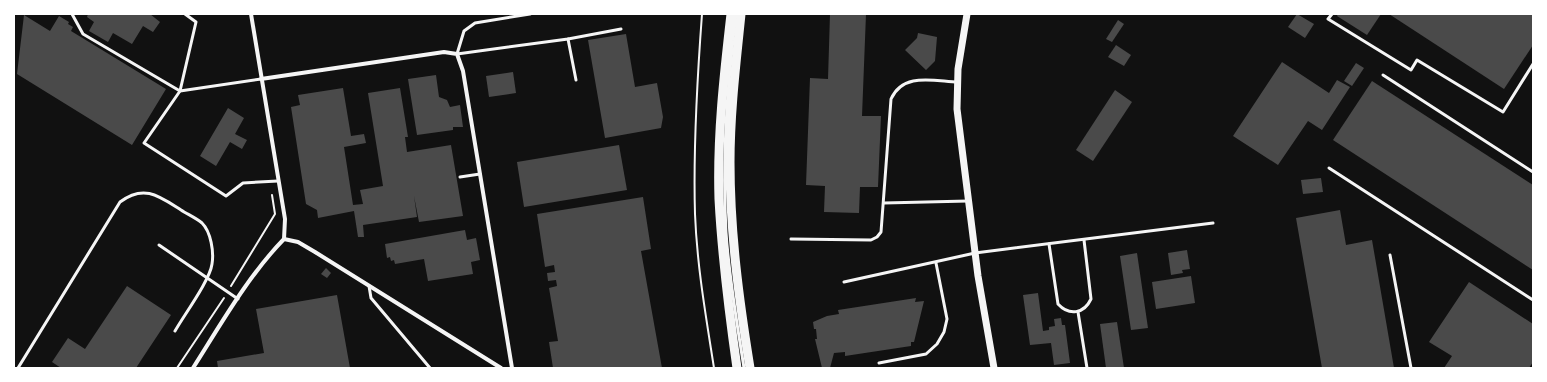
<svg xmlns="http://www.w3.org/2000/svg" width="1547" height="382" font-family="'PT Sans',sans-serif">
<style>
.building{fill:#4a4a4a}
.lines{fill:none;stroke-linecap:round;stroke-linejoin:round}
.path{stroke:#f5f5f5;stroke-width:2}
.service{stroke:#f5f5f5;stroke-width:3}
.minor{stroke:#f5f5f5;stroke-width:4}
.tertiary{stroke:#f5f5f5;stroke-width:7}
.primary{stroke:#f5f5f5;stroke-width:9}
</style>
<rect width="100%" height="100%" fill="#111"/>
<!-- building -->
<g class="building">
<polygon points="88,14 150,14 160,22 153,32 143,26 132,44 113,33 108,42 89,31 94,22 87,17"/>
<polygon points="830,14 866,14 862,116 881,116 878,187 860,187 859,213 824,212 825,186 806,185 810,78 828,79"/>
<polygon points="1297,14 1314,24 1305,38 1288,27"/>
<polygon points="1338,14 1381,14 1367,35 1337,16"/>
<polygon points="1389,14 1533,14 1533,45 1504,89"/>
<polygon points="24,15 50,31 59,16 69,22 68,24 73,27 71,31 166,89 132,145 17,74"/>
<polygon points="1118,20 1124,24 1112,42 1106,39"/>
<polygon points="918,33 937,37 935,61 926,70 905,50 917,38"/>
<polygon points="626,34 635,87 657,83 663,117 661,128 605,138 588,40"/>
<polygon points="1116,45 1131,55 1124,66 1108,57"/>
<polygon points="1282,62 1329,93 1337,80 1350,87 1322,130 1308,121 1278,165 1233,136"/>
<polygon points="1356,63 1364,68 1352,86 1344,81"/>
<polygon points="513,72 516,93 489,97 486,76"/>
<polygon points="436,75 439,97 447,100 450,107 460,105 463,127 453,127 453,130 417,135 408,79"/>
<polygon points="1372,81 1533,185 1533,270 1333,140"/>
<polygon points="343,88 351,136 364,134 366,143 344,147 353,205 363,204 360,190 383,186 368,93 400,88 408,137 405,137 407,152 451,145 463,216 419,222 414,196 417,217 363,225 364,237 358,237 354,211 318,218 317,210 306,204 291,107 300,105 298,95"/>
<polygon points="1115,90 1132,102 1093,161 1076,150"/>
<polygon points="228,108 244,118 235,134 247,140 242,149 230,142 216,166 200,156"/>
<polygon points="619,145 627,190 524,207 517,162"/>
<polygon points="1321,178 1323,192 1303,194 1301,180"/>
<polygon points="643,197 651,249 641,251 662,368 553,368 549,342 558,341 549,288 557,286 556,280 548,281 547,273 555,272 554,265 545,267 537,214"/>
<polygon points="1340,210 1346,245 1372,240 1394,368 1322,368 1296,218"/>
<polygon points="465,230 467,240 476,238 480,260 471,262 473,274 428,281 424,259 395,264 394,260 391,261 390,257 387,258 385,244"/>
<polygon points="1187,250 1190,269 1182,270 1183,273 1171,275 1168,253"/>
<polygon points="1137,253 1148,328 1131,330 1120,256"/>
<polygon points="326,268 331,273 327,278 321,274"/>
<polygon points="1191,276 1195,303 1156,309 1152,282"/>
<polygon points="1469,282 1533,324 1533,362 1529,368 1444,368 1452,356 1429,342"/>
<polygon points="127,286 171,315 136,368 61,368 52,362 68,338 85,349"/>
<polygon points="1038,293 1043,331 1049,330 1049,327 1055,326 1054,319 1061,318 1062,325 1065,325 1070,363 1054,365 1051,343 1030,345 1023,295"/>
<polygon points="337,295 350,368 218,368 217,361 264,353 256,309"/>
<polygon points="916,298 915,302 924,301 914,342 911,342 911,346 845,356 845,352 834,353 830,368 822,368 815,339 817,339 816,329 814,329 813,322 827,316 839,314 838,310"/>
<polygon points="1117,322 1124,368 1106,368 1100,324"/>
</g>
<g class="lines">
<!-- path -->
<g class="path">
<path d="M702,14C697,81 693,147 695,214C697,266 706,317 714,368"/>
<polyline points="231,286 275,214 272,195"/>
<polyline points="177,368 224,298"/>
</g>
<!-- service -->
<g class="service">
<polyline points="72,14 83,34 180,91 261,79"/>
<polyline points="185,14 196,22 180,91 144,143 226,196 243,183 278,181"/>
<polyline points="530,14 475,23 464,31 457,54 568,39 621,29"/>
<path d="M736,14C727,86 722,160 726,232C729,278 737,323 744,368"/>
<polyline points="1332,14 1328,19 1411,70 1417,60 1503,112 1533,64"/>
<polyline points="568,39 576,80"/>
<polyline points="1383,75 1533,172"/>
<polyline points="1329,168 1533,300"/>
<polyline points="460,177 480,174"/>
<polyline points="884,203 968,201"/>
<path d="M791,239L871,240L877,237L881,232L891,99C903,72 933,81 958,82"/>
<path d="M1049,244L1058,304C1069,316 1084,314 1091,299L1084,240"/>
<polyline points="159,245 238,299"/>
<polyline points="1390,255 1411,368"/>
<polyline points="844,282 975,253 1213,223"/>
<polyline points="369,286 371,298 430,368"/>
<polyline points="1078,312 1087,368"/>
<polyline points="879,363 926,354 937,344 944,332 947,319 936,263"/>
<path d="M18,368L120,202C144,184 159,196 181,210C187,214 196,218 202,223C211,232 214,252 212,264C210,280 184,315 175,331"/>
</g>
<!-- minor -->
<g class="minor">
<polyline points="261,79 444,52 457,54 463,71 512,368"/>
<polyline points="284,239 298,242 315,252 501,368"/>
<path d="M193,368C221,324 248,276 284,239L285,219L251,14"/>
</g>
<!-- tertiary -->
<polyline class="tertiary" points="967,14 958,69 957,109 978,276 994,368"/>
<!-- primary -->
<g class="primary">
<path d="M731,14C724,75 717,137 719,199C722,255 729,312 737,368"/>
<path d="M741,14C736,63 730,113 730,162C730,232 739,300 750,368"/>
</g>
</g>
<!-- border -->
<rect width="1547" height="382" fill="none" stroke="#ffffff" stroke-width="30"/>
</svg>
